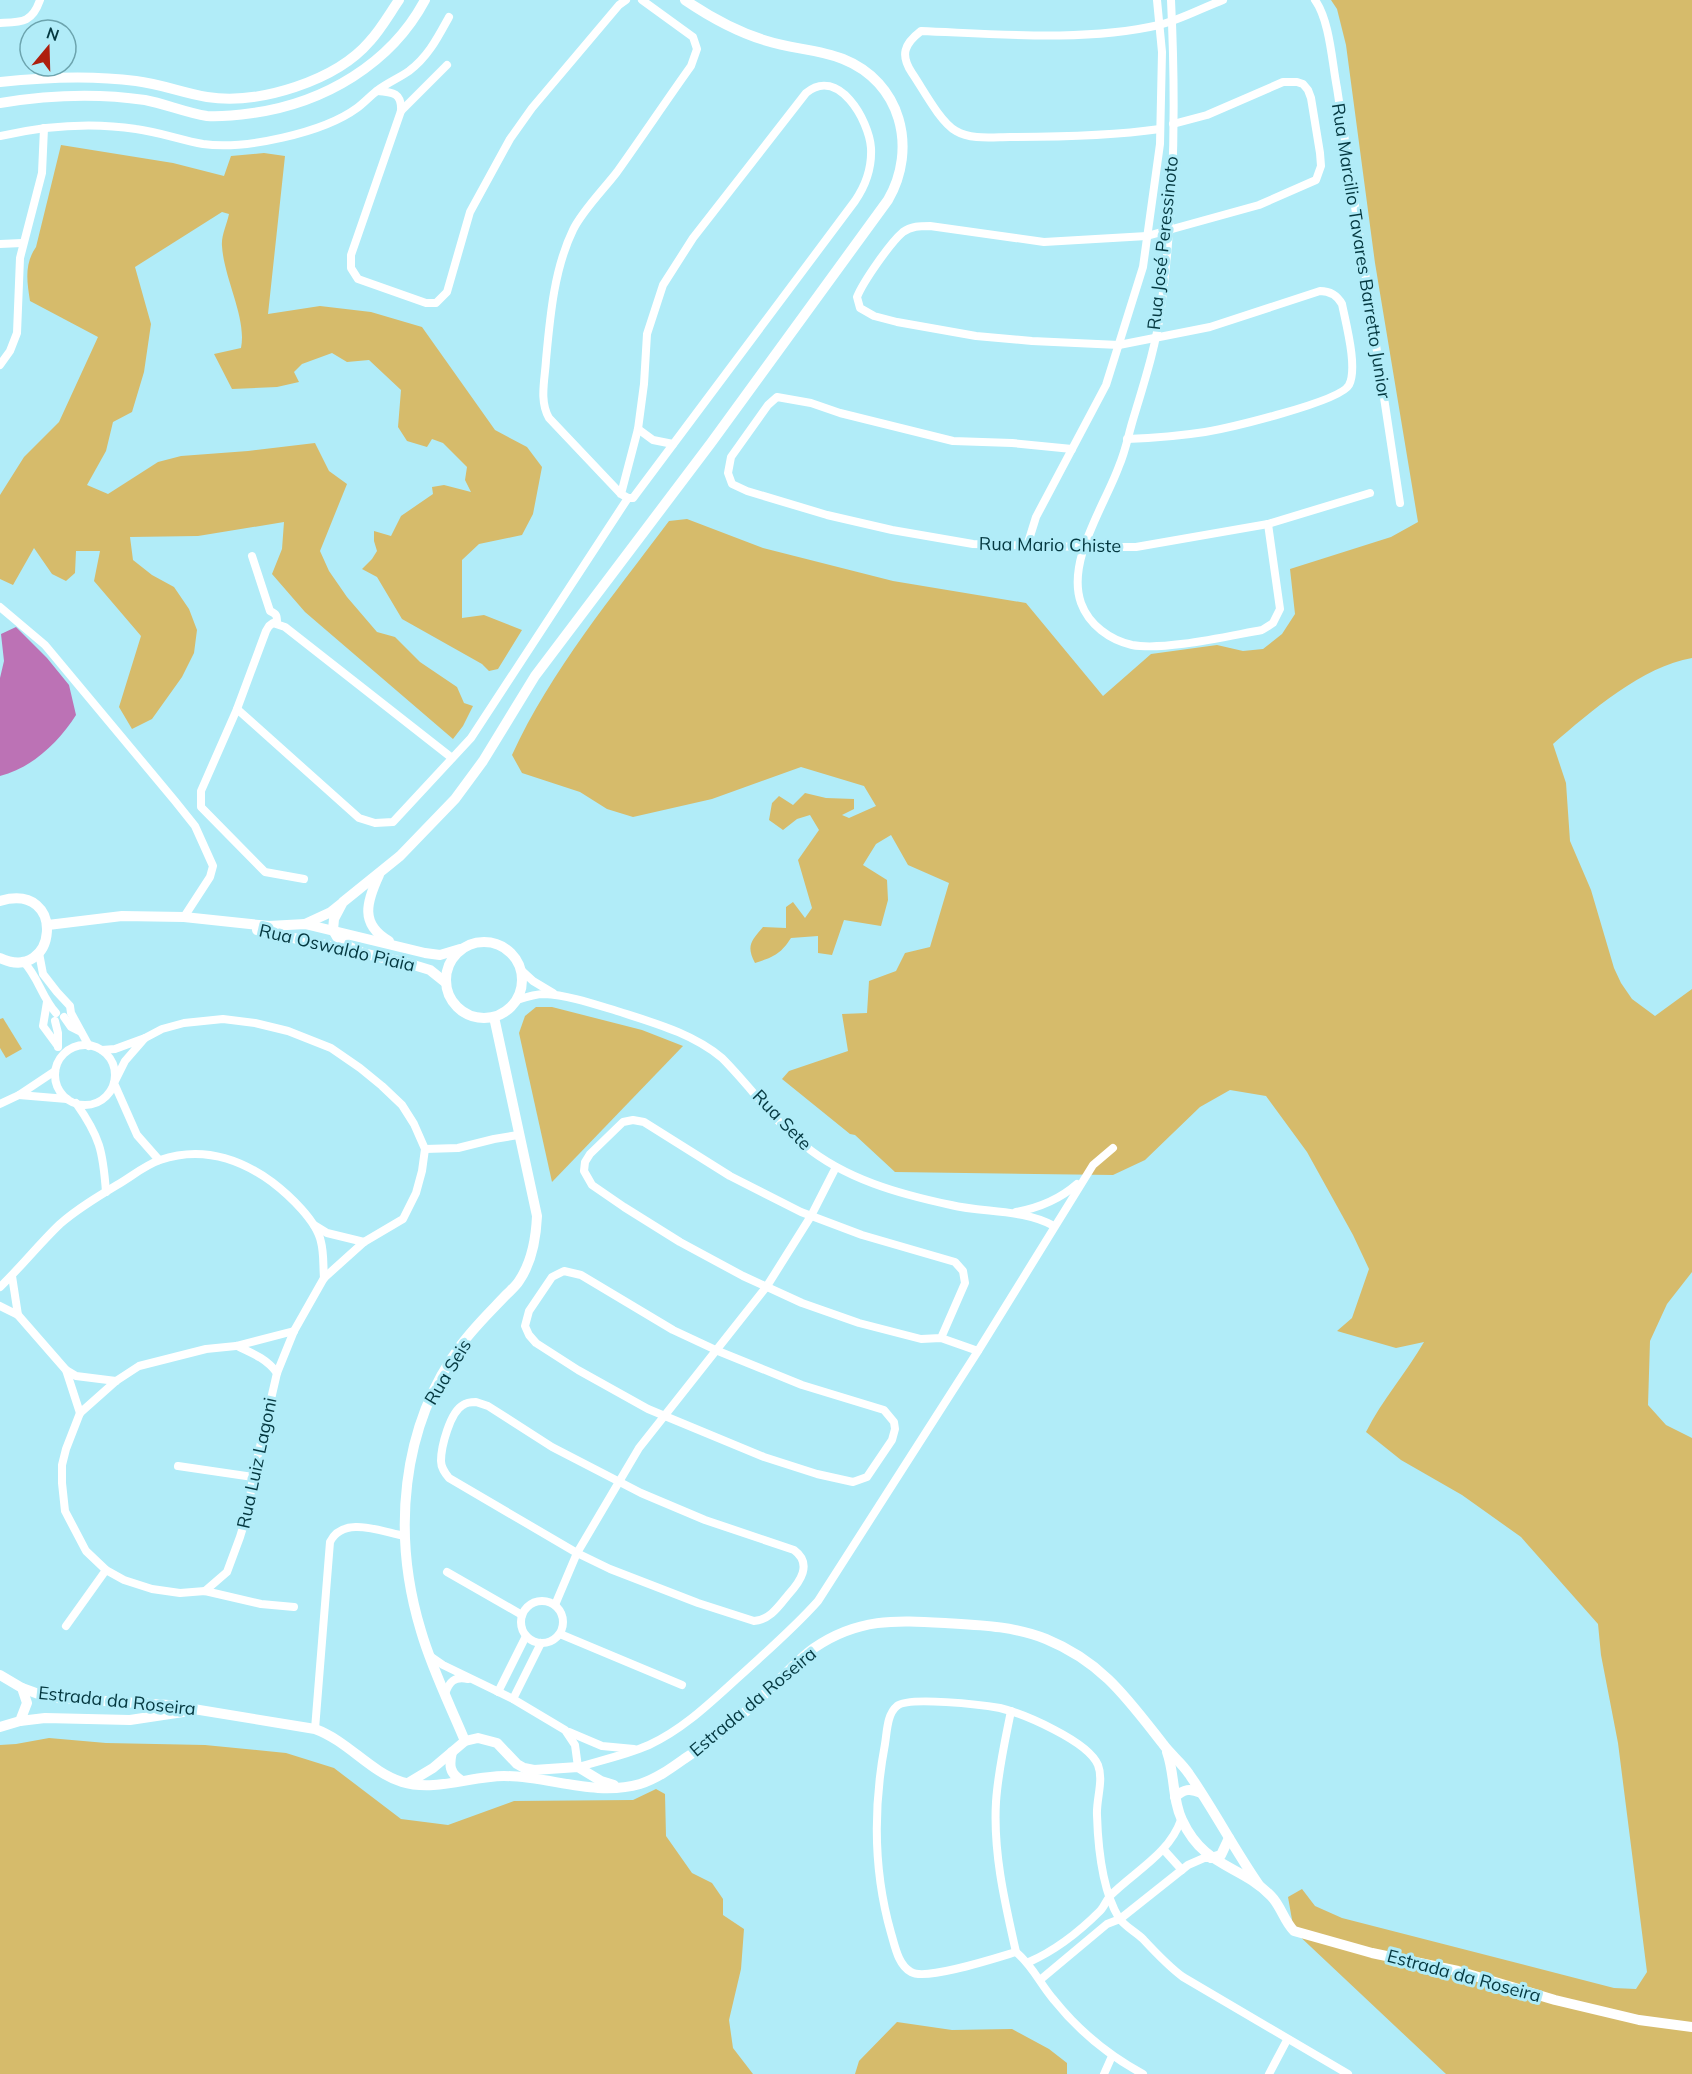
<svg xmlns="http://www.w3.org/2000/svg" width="1692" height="2074" font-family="Mulish,sans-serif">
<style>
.green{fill:#d6bb6b}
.water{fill:#bc72b5}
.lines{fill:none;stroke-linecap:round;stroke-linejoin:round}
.minor{stroke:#fff;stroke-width:8}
.tertiary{stroke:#fff;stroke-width:10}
.labels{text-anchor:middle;stroke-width:6;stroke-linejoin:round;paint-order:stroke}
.street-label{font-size:18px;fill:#043840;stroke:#b1ecf8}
</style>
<rect width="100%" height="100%" fill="#b1ecf8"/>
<!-- green -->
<g class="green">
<path d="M1331,0H1692V658C1643,666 1590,712 1553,744L1566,783L1570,841L1591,890L1614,968L1621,983L1632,999L1655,1016L1692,989V1272L1667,1304L1650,1341L1648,1405L1666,1425L1692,1438V2074H1446L1294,1931L1288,1897L1302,1889L1315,1906L1342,1918L1614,1988L1636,1989L1647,1972L1618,1743L1601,1655L1598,1624L1521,1537L1462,1495L1401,1460L1366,1432C1382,1400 1406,1373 1424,1342L1396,1348L1337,1331L1352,1318L1369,1269L1353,1235L1307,1152L1266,1096L1230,1090L1200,1107L1145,1160L1113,1175L895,1172L855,1135L850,1134L782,1079L789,1071L848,1051L842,1014L867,1013L869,981L896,971L905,953L930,947L949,883L908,865L891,835L876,844L863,865L887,880L888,900L881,926L844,920L832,955L818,953V936L791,938C780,955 773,957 755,963C746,946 751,941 763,927L786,928V907L793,902L805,918L812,908L798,860L819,830L810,815L797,819L783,830L769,820L772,803L779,796L793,805L805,793L826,798L854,799V809L842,815L849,818L876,806L864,786L801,767L712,799L633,817L607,809L580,792L522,773L512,755C551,670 613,596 669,521L687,519L763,548L893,581L1026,603L1103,696L1151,654L1217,645L1243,651L1263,649L1282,634L1295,614L1290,569L1391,537L1418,522L1375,263L1346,45L1337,9Z"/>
<path d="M61,145L173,163L224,176L231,156L264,153L285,156L268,314L320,306L371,312L422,327L495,430L527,447L542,467L533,514L522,535L479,544L462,560V618L484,615L522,630L498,669L489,671L482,664L402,619L377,577L362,569L372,559L377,551L374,541V531L391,536L401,516L433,494L432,487L444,485L471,492L465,480L467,467L443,443L432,439L427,447L407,441L398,427L401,390L369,360L347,362L332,353L302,364L294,372L299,382L277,387L232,389L214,354L241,348C247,318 224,279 222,246C221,236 227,224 229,214L222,212L135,267L151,324L144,372L132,412L113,422L106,451L87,485L108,494L158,462L181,456L248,451L315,443L329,471L347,484L320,551L329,571L347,597L377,632L395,637L420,662L457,687L464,703L473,706L463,726L453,739L305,612L272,574L282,549L284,522L198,536L130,537L133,560L152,575L174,587L189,609L197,630L194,653L182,677L152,719L132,729L119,707L141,636L94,581L100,551H76L75,573L66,581L52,574L34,548L13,585L0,579V495L24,457L59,422L98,337L30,301C27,282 24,264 36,247Z"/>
<polygon points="536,1007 552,1007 642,1030 683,1046 552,1182 519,1033 525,1016"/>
<polygon points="3,1018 22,1049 6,1058 0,1048 0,1019"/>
<polygon points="49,1738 106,1743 205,1745 286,1753 334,1768 401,1819 448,1825 514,1801 633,1800 656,1789 665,1794 666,1836 692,1873 712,1883 723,1899 723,1915 744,1929 741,1969 729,2020 733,2048 753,2074 0,2074 0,1745 16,1744"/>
<polygon points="897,2022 952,2030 1012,2029 1049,2049 1067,2063 1067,2074 855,2074 859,2061"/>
</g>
<!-- water -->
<path class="water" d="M16,627L47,658L69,685L76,715C59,742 32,768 0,776V678L4,661L1,634Z"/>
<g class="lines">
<!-- minor -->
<g class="minor">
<path d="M1171,0C1176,103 1175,206 1161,308C1156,347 1143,386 1132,423C1128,437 1125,452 1119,466C1105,505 1066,561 1081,603C1089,625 1110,640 1132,645C1164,651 1228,636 1262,630L1273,623L1280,609L1268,524"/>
<path d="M1315,0C1330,21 1332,63 1337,88L1400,503"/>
<path d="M0,23C22,22 32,23 40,0"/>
<path d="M377,91C393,92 402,93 401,111L351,255V268L358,279L426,303H436L447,292L470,212L510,139L532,108L619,5L626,0"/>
<polyline points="401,111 447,65"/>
<path d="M1160,129C1110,136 1060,137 1010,137C993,137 971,140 956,131C940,122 923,89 912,73C900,55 904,44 921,31C997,34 1085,42 1159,25C1180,20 1202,8 1223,0"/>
<path d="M0,136C44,126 91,122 136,129C159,132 181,140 203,144C244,150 323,133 357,108C364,103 370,96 378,90C387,83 399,78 409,71C428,57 438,37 449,17"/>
<polyline points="0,244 22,243"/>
<polyline points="0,365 10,351 17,333 20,258 42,173 44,128"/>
<polyline points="638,429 653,440 673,444"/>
<path d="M1127,439C1154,438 1179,436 1205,432C1228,428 1340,402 1349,385C1358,368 1346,324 1342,304C1337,295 1330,291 1320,291L1210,327L1119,345L1032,341L976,336L897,322L874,316L860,308L857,297C863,282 890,243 903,232C911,226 920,226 930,226L1044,242L1147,236L1259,205L1316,180L1321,166L1320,153L1311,98L1308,90L1303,84L1297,82H1283L1207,115L1173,124"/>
<polyline points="1072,449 1012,443 953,441 840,413 811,403 777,397 768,405 731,457 728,473 732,484 747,491 827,515 892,530 973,544 1084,547 1136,547 1268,524 1370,493"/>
<path d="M621,494L638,429L644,384L647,334L663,285L693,238L806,93C838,66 869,120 871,148C872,168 866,185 855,201L633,498H628L621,494L549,418C539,401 545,379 546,360C550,317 554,269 573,230C582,211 604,189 617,172C642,137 666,101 691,66L697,49L693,37L642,0"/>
<polyline points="1027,546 1036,517 1106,385 1143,267 1160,144 1162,52 1157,0"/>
<path d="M252,556L270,611C277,614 277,616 277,623"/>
<polyline points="0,607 45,645 175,801 195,826 213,866 210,877 184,917"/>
<polyline points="237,709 266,631 269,626 273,623 285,627 452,758"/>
<polyline points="304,879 265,872 201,807 201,791 237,709 359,818 375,823 393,822 471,738 628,498"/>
<polyline points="39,953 43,974 57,992 70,1006 71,1013 89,1046"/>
<path d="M23,961C39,978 41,996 56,1013"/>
<polyline points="521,970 533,981 553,993"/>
<path d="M517,1000C526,997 535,994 544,994C568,995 594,1004 617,1011C654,1023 692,1033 722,1058C750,1086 773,1120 804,1145C845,1179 899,1194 951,1205C984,1213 1024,1209 1054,1226"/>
<polyline points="47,1002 43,1026 57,1045"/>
<polyline points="64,1017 71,1027 81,1032"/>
<polyline points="55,1021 58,1033 58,1047"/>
<polyline points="145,1038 162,1029 184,1023 223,1019 255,1023 288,1031 331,1048 360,1068 382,1086 402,1105 414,1124 425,1149 422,1171 416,1193 403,1219 364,1242 324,1278 294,1331 277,1373 253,1477 248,1511 240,1537 227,1572 205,1591"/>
<circle cx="85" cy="1075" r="30"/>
<polyline points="102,1050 115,1049 145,1038 125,1061 114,1083 137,1135 159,1160"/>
<polyline points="55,1071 19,1095 67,1099"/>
<path d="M76,1103C100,1137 103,1151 106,1192"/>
<polyline points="0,1104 19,1095"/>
<polyline points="425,1149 458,1148 494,1139 518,1135"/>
<path d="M1016,1212C1038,1208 1060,1199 1077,1184"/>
<polyline points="314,1225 327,1233 364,1242"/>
<polygon points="564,1271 581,1275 673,1330 718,1351 802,1385 884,1410 894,1422 895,1429 892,1440 867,1477 853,1482 817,1474 764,1457 648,1409 578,1370 536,1343 529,1335 525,1326 529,1311 552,1277"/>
<polyline points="12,1276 18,1315"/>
<path d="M0,1287C21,1267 39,1244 60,1224C77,1209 97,1197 117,1185C131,1177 145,1165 160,1160C201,1146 239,1158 272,1182C289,1195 317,1221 321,1242C324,1253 323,1266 324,1278"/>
<polyline points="0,1306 18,1315 66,1370 80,1413"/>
<polyline points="941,1338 965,1283 963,1271 955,1262 862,1235 801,1212 730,1176 644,1122 633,1120 623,1122 590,1154 585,1162 584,1171 592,1185 624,1207 680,1242 743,1276 802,1303 859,1323 921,1339 941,1338 978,1351"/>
<path d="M237,1346C252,1353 267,1359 277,1373"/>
<polyline points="66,1370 76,1376 116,1381"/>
<path d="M476,1402L488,1406L552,1447L641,1493L705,1520L794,1550C813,1564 800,1582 788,1595C779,1606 770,1620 754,1621L698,1603L610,1569L577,1553L449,1478C445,1473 441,1468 441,1461C441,1447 450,1412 463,1405C467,1402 472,1402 476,1402Z"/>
<polyline points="178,1466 253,1477"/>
<polyline points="447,1572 522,1615"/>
<circle cx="542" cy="1622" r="21"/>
<polyline points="555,1605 577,1553 639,1448 767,1286 811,1216 836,1167"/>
<polyline points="294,1607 261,1604 205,1591 180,1593 152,1589 124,1580 106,1570 86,1551 65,1511 62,1483 62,1465 66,1449 80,1413 116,1381 139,1366 206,1349 236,1346 294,1331"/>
<polyline points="66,1626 106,1570"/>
<polyline points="560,1634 682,1685"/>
<path d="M430,1656L443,1665L513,1699L565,1730L575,1745L578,1767C602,1760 626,1755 649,1745C684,1729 712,1701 741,1675C767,1651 794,1628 818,1601L978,1351L1093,1165L1113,1148"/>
<polyline points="498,1692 526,1636"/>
<path d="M445,1694C449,1682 454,1676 468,1679"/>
<polyline points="513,1699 541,1643"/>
<path d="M1011,1711C1005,1741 998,1771 996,1802C993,1853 1005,1903 1016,1952C1033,1966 1040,1984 1054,2000C1078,2030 1108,2055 1143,2074"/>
<path d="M315,1729L330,1542C343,1515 382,1532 405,1536"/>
<polyline points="569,1732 602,1746 634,1749"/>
<polyline points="1164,1850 1182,1870"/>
<path d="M1016,1952C996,1958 926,1981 911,1972C898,1965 895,1946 891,1933C873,1870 873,1808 885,1744C887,1732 887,1714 897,1706C908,1696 983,1705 1000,1708C1024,1714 1088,1741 1098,1765C1104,1780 1096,1800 1097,1815C1098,1847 1102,1890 1119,1918C1124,1926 1136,1932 1143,1939C1156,1953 1168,1966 1183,1977L1348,2074"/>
<path d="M1029,1962C1054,1951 1080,1931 1100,1911C1104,1907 1106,1901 1110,1896C1135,1871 1169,1854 1181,1820"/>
<polyline points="1040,1980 1107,1924 1120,1919 1188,1865 1204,1858 1211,1858"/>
<polyline points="1104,2074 1112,2056"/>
<polyline points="1269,2074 1287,2040"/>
</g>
<!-- tertiary -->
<g class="tertiary">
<path d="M0,82C46,77 91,75 136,81C161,84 183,93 207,97C259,105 336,81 370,41C381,29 390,13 399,0"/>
<path d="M0,103C48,95 97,93 145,100C166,104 186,113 207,116C222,117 238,115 253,113C324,103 391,64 425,0"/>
<path d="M379,875C367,901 359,924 389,941"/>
<path d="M0,901C68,881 57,985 0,958"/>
<polyline points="305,924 331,912 341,904"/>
<polyline points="48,925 122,916 184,917 269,926 305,924 425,953 440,955 460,949"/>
<polyline points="257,930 407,963 430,970 445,982"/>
<circle cx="484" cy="980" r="38"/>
<path d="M365,954L350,947L337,937L333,930L334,919L343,902L400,856L455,799L483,761L535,676L711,443L888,200C918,148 901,82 843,59C819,49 791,49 767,41C737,32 710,17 685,0"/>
<polyline points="0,1675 22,1688 27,1703 20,1721 0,1727"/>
<path d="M22,1688L44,1696L57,1698L169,1705L315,1729C348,1741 370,1772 402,1782C435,1792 471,1776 504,1776C549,1776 595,1797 640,1784C656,1779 670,1769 684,1759C715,1739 742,1716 768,1691C783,1677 797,1660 814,1648C858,1618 895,1620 945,1623C979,1625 1014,1626 1046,1639C1102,1662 1127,1698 1163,1744C1171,1755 1182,1763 1189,1774C1214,1810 1234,1849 1259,1885"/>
<polyline points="20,1721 45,1718 130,1720 183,1712"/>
<path d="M465,1741C450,1705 432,1669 421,1631C392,1536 400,1427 461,1345C475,1326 491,1311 507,1294C511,1290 516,1286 519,1281C532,1262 536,1239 537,1216L494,1017"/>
<path d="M452,1752C449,1765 449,1773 462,1781"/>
<path d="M1167,1752C1175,1774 1172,1799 1182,1820C1204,1868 1240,1864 1271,1896C1281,1906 1284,1921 1294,1931L1372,1953L1458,1971L1555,2000L1639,2020L1692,2027"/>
<polyline points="408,1783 433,1768 465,1741 478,1738 497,1743 517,1764 524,1768 534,1770 578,1767 601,1781 614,1785"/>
<path d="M1175,1797C1184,1789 1190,1788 1201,1793"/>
<polyline points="1211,1858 1221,1855 1229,1838"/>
</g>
</g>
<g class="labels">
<!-- street labels -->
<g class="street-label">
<text transform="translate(1163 243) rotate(-84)" y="6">Rua José Peressinoto</text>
<text transform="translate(1361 251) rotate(81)" y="6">Rua Marcilio Tavares Barretto Junior</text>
<text transform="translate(1050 545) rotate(1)" y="6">Rua Mario Chiste</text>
<text transform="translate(337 948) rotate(13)" y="6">Rua Oswaldo Piaia</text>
<text transform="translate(782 1120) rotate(46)" y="6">Rua Sete</text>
<text transform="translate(448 1372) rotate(-59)" y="6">Rua Seis</text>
<text transform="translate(257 1463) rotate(-78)" y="6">Rua Luiz Lagoni</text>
<text transform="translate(117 1701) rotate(6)" y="6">Estrada da Roseira</text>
<text transform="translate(753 1702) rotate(-40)" y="6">Estrada da Roseira</text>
<text transform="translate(1464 1976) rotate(15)" y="6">Estrada da Roseira</text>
</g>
</g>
<!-- north arrow -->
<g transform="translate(48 48) rotate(19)"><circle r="28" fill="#b1ecf8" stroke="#6ca4ae" stroke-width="1.5"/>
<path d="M0-4.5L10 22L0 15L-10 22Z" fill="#ae1f0e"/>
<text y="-9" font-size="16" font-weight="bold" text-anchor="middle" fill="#043840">N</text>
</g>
</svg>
